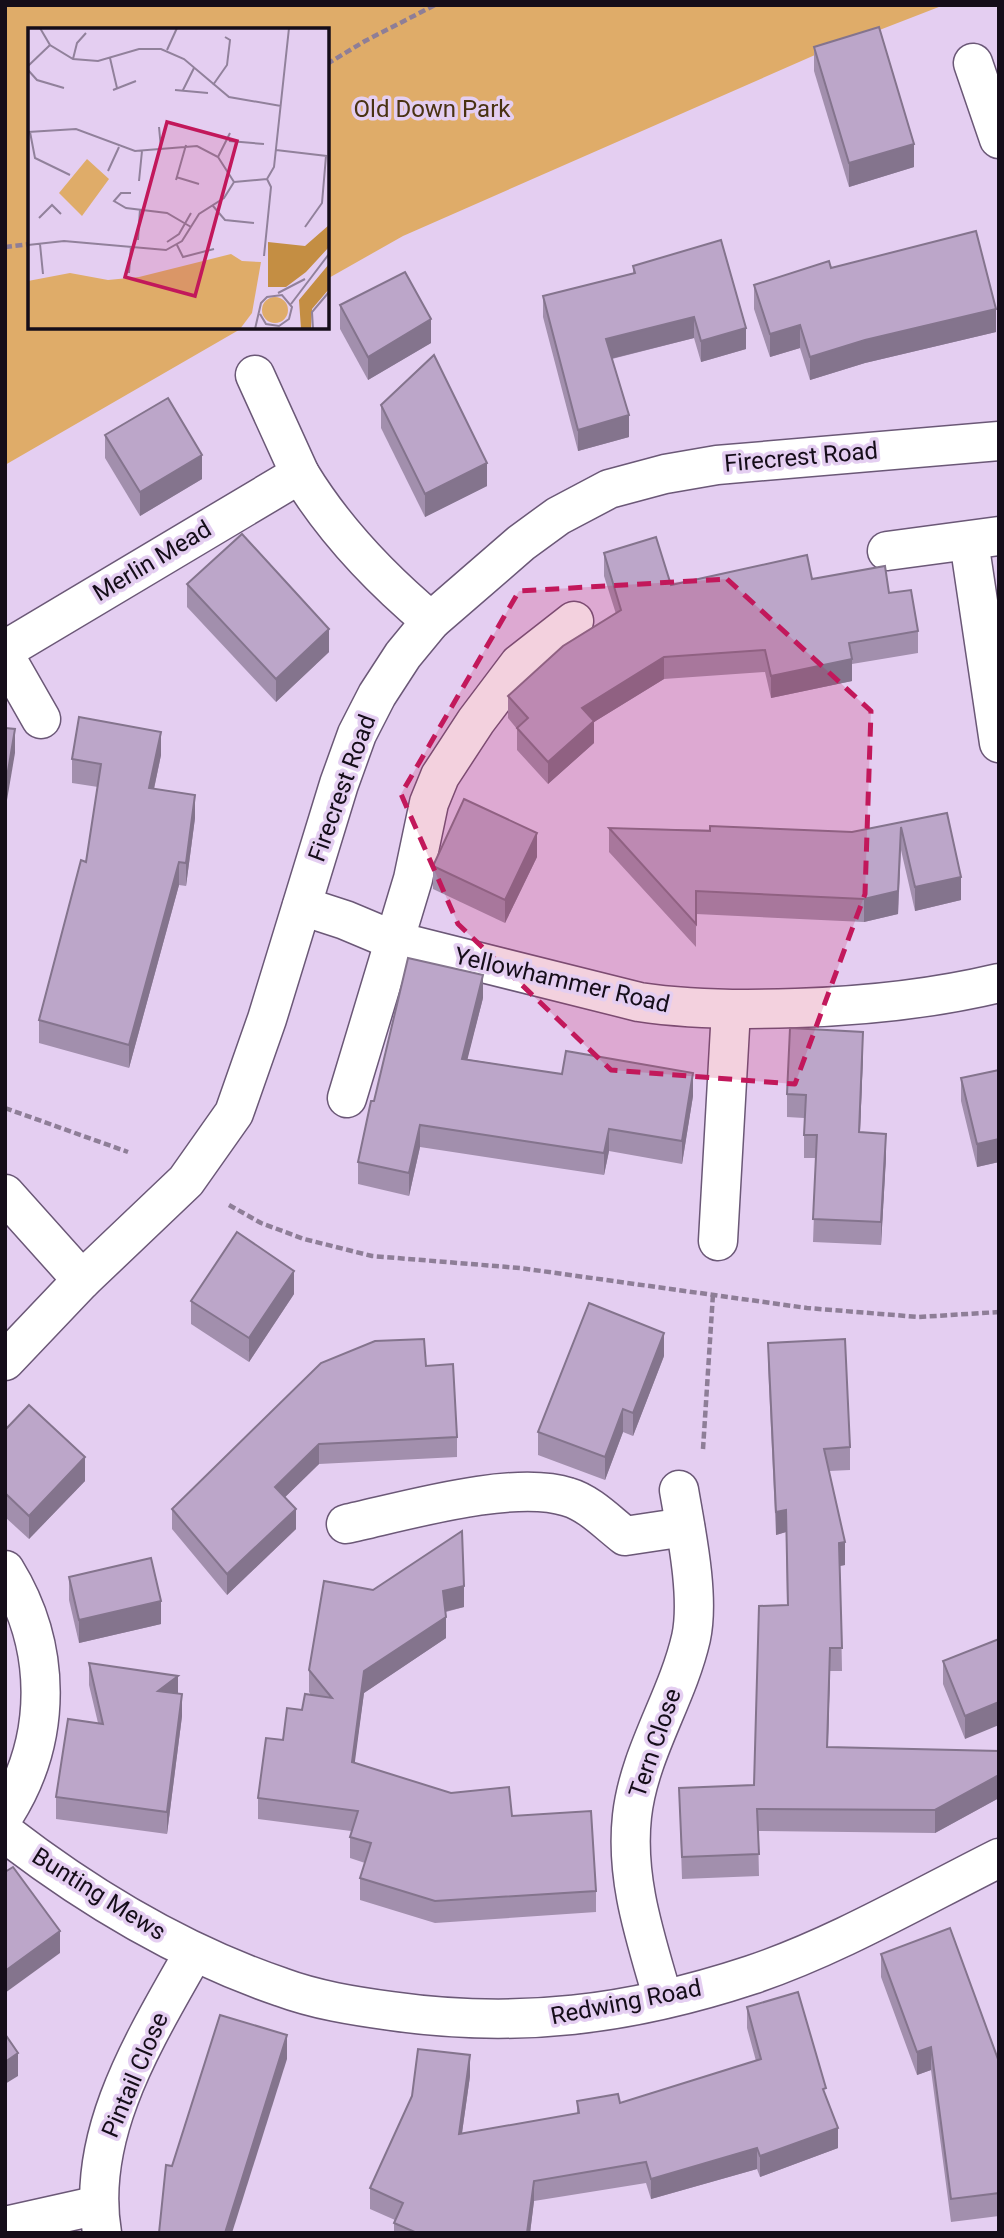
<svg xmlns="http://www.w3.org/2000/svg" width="1004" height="2238" font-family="Roboto,sans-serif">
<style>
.green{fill:#dfac69}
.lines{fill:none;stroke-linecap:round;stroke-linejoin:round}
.minor-casing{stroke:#6b5877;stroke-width:41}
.path{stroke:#8e7e97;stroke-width:4.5;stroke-dasharray:7 3.5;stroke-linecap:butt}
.minor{stroke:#fff;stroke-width:38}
.wall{fill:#a28fad}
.shaded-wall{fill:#84748d}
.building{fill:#bca6c9;stroke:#84748d;stroke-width:2}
.marked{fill:#c2185b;fill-opacity:0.2;stroke:#c2185b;stroke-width:5;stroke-dasharray:14 9;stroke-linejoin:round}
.labels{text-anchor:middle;stroke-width:7;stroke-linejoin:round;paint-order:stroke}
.park-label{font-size:24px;fill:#493212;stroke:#e4cef1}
.street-label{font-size:24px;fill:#150d19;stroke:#e4cef1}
.inset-road{fill:none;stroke:#91819b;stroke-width:2}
.view{fill:#c2185b;fill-opacity:0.15;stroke:#c2185b;stroke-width:3.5}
.inset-edge{fill:none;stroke:#150d19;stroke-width:3.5}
</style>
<rect width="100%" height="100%" fill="#e4cef1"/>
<!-- green -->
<polygon class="green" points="5,5 944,5 815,55 403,236 327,279 327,30 30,30 30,327 244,327 5,465"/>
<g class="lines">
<defs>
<g id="minor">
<polyline points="973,63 999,139"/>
<polyline points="255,375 300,474"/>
<polyline points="969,541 999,743"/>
<polyline points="887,551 999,536"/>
<path d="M5,650L300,474C334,530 381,579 431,621"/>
<polyline points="5,656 41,719"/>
<path d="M302,906L345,920L395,941L639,1002C692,1010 743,1010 796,1008C864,1006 932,999 999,983"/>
<polyline points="347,1098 413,879 429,803 440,776 476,721 519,664 574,621"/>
<polyline points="5,1194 82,1280"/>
<polyline points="718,1241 731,1010"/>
<polyline points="5,1361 82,1280 186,1181 234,1113 267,1019 339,784 357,734 377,695 403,655 431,621 521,543 558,516 609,489 665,474 717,465 999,441"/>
<path d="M346,1524C402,1512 513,1479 568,1497C589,1503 607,1522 625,1536L685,1527"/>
<path d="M5,1570C52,1646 53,1738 5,1814"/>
<path d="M5,1833C88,1897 181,1953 281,1987C316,2000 354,2006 391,2011C518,2029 630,2015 751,1975C835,1947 919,1898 999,1858"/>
<path d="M663,1999C646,1939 625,1880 632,1816C639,1753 677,1699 691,1638C700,1597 686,1531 679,1490"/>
<polyline points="5,2226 99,2205"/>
<path d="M102,2233C85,2132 147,2036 194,1952"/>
</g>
</defs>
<!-- minor casing -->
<use href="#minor" class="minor-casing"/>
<!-- path -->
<g class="path">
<polyline points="327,64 365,41 435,5"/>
<polyline points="5,247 30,244"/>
<polyline points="5,1108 128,1152"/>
<polyline points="229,1205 261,1223 304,1239 372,1256 520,1268 807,1308 919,1317 999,1312"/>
<polyline points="703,1449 713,1294"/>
</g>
<!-- minor -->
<use href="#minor" class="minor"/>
</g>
<!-- wall -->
<g class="wall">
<polygon points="814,47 914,167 849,187 814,71"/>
<polygon points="633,266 746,349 701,362 694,338 612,359 629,437 578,451 543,317 543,296 633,273"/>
<polygon points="831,268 996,332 865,363 810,380 800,348 770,357 754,309 754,285"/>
<polygon points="340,305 431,343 368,380 340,329"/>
<polygon points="381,405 487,486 425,517 381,428"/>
<polygon points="105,435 202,479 140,516 105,458"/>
<polygon points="604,553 671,585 812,579 889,593 918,631 918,653 852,664 852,681 771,698 765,672 664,679 594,722 594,743 548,784 517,750 517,729 508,718 508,696 616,614 604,576"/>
<polygon points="187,584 329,652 276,702 187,607"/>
<polygon points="161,755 154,789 195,818 186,886 179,885 129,1068 39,1043 39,1020 86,862 98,787 72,783 72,759"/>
<polygon points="947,813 961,900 915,911 901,850 898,914 864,922 696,914 696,947 609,852 609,828 852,832"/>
<polygon points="537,857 505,923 433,889 433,866"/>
<polygon points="483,998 467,1059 693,1096 682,1164 609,1151 604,1175 420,1147 409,1196 358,1184 358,1162 374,1101"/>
<polygon points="863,1055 860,1132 886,1157 881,1245 813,1242 816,1158 804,1158 804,1118 787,1117 787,1094"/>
<polygon points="999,1056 999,1162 977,1167 961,1101 961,1078 997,1070 997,1057"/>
<polygon points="294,1294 249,1362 191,1324 191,1301"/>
<polygon points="768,1343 850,1447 850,1470 829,1471 845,1565 840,1566 842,1671 830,1671 828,1747 999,1751 999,1798 935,1833 758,1831 759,1876 682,1879 679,1788 754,1785 787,1605 786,1532 776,1535 768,1365"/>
<polygon points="664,1356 633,1436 623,1432 605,1480 538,1455 538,1432"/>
<polygon points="426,1366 457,1437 457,1457 319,1464 285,1497 296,1529 227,1595 172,1529 172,1509"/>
<polygon points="5,1430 85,1481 29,1539 5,1517"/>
<polygon points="69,1577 161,1624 79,1643 69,1600"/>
<polygon points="324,1581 464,1607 446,1612 446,1638 364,1693 354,1763 512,1816 596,1891 596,1912 435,1923 360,1900 360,1878 365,1863 350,1858 350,1837 351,1831 258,1819 258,1798 283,1740 311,1695 309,1692 309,1670"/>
<polygon points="999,1639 965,1739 943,1684 943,1661"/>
<polygon points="89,1663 178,1694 182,1716 167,1834 56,1819 56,1797 98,1723 89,1685"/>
<polygon points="881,1954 999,2062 999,2216 951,2222 931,2070 917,2075 881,1977"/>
<polygon points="747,2007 826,2099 838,2148 760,2177 757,2169 651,2199 646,2183 534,2201 530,2233 394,2233 394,2223 395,2220 370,2209 370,2188 470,2076 462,2133 577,2114 577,2101 620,2103 756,2061 747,2028"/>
</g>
<!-- shaded-wall -->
<g class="shaded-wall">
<polygon points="914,144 914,167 849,187 849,163"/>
<polygon points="996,309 996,332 865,363 810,380 810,357 865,340"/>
<polygon points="694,317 694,338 606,360 606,339"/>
<polygon points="431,319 431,343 368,380 368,357"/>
<polygon points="800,325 800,348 770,357 770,334"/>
<polygon points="746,328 746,349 701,362 701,341"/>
<polygon points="629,415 629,437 578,451 578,430"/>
<polygon points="202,455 202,479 140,516 140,492"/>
<polygon points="487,463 487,486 425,517 425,494"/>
<polygon points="329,629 329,652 276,702 276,679"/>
<polygon points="664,657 664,679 594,722 594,743 548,784 548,762 582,708"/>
<polygon points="852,659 852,681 771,698 771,676"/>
<polygon points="15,729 15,753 5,812 5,789"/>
<polygon points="161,732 161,755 149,812 149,788"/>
<polygon points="195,795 195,818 186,886 186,863"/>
<polygon points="901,827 898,914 864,922 864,899"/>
<polygon points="537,833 537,857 505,923 505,900"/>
<polygon points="179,862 179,885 129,1068 129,1045"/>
<polygon points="961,877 961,900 915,911 915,887"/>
<polygon points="483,975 483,998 462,1081 462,1059"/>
<polygon points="863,1032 863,1055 859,1156 859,1132"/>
<polygon points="693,1073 693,1096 682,1164 682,1141"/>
<polygon points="420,1125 420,1147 409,1196 409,1173"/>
<polygon points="609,1129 609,1151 604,1175 604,1153"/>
<polygon points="886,1134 886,1157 881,1245 881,1222"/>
<polygon points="999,1139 999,1162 977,1167 977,1144"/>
<polygon points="294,1271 294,1294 249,1362 249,1338"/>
<polygon points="664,1333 664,1356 633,1436 633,1413"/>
<polygon points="623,1409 623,1432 605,1480 605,1457"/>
<polygon points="319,1444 319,1464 275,1507 275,1487"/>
<polygon points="85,1457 85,1481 29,1539 29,1516"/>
<polygon points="296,1509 296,1529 227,1595 227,1574"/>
<polygon points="786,1510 786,1532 776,1535 776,1512"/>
<polygon points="845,1542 845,1565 839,1566 839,1543"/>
<polygon points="464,1586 464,1607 443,1612 443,1591"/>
<polygon points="161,1601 161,1624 79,1643 79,1620"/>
<polygon points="446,1617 446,1638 364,1693 352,1784 352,1762 364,1671"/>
<polygon points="830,1648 830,1671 827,1770 827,1747"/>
<polygon points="178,1676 178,1697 158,1691"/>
<polygon points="182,1694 182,1716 167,1834 167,1812"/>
<polygon points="999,1702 999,1725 965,1739 965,1716"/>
<polygon points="999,1775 999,1798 935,1833 935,1810"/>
<polygon points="60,1931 60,1953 5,1993 5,1971"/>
<polygon points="287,2035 287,2059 232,2233 225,2233"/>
<polygon points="931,2047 931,2070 917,2075 917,2052"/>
<polygon points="18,2053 18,2076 5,2084 5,2062"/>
<polygon points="470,2055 470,2076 459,2154 459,2134"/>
<polygon points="838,2128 838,2148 760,2177 760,2156"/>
<polygon points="757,2148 757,2169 651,2199 651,2179"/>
<polygon points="534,2181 534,2201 530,2233 527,2233"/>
</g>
<!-- building -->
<g class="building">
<polygon points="879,27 914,144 849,163 814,47"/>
<polygon points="976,231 996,309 865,340 810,357 800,325 770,334 754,285 829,261 831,268"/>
<polygon points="721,240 746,328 701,341 694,317 606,339 629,415 578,430 543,296 635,273 633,266"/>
<polygon points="405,272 431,319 368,357 340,305"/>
<polygon points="434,355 487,463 425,494 381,405"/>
<polygon points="168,398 202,455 140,492 105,435"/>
<polygon points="242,534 329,629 276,679 187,584"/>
<polygon points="656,537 671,585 807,555 812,579 885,566 889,593 911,590 918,631 849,643 852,659 771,676 765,650 664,657 582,708 594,721 548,762 517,728 528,718 508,696 563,646 621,610 604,553"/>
<polygon points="79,717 161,732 149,788 195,795 186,863 179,862 129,1045 39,1020 81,860 86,862 101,764 72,759"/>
<polygon points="5,728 15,729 5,789"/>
<polygon points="464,799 537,833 505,900 433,866"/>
<polygon points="947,813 961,877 915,887 901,827 898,891 864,899 696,891 696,924 609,828 710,831 710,826 852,832"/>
<polygon points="408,958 483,975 462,1059 562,1074 566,1051 693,1073 682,1141 609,1129 604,1153 420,1125 409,1173 358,1162 371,1101 374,1101"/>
<polygon points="790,1028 863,1032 859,1132 886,1134 881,1222 813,1219 817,1135 804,1135 806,1095 787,1094"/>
<polygon points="999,1070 999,1139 977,1144 961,1078"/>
<polygon points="237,1232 294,1271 249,1338 191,1301"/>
<polygon points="589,1303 664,1333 633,1413 623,1409 605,1457 538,1432"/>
<polygon points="424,1339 426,1366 453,1364 457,1437 319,1444 275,1487 296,1509 227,1574 172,1509 321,1363 375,1341"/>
<polygon points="845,1339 850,1447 824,1449 845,1542 839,1543 842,1648 830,1648 827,1747 999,1751 999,1775 935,1810 757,1809 759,1854 682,1857 679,1788 754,1785 759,1606 788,1605 786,1510 776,1512 768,1343"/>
<polygon points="29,1405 85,1457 29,1516 5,1493 5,1430"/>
<polygon points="462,1531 464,1586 443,1591 446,1617 364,1671 352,1762 451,1793 509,1787 512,1816 591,1811 596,1891 435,1901 360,1878 371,1843 350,1837 358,1811 258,1798 266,1738 283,1740 287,1708 302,1710 305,1694 332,1698 309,1670 324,1581 373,1590"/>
<polygon points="151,1558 161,1601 79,1620 69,1577"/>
<polygon points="999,1639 999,1702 965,1716 943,1661"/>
<polygon points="89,1663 178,1676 158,1691 182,1694 167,1812 56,1797 68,1719 103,1724"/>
<polygon points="13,1867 60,1931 5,1971 5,1872"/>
<polygon points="950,1928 999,2062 999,2193 951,2199 931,2047 917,2052 881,1954"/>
<polygon points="798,1992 826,2088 823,2089 838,2128 760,2156 757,2148 651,2179 646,2162 534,2181 527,2233 417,2233 394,2223 403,2203 370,2188 412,2096 418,2049 470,2055 459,2134 579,2113 577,2101 618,2094 620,2103 761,2059 747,2007"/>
<polygon points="220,2015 287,2035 225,2233 159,2233 166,2165 172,2166"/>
<polygon points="5,2034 18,2053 5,2062"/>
</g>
<!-- marked area -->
<path class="marked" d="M727,579L871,711L865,894L795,1084L611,1070L458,924L401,794L519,591Z"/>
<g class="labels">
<!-- park labels -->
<g class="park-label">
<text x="432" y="117">Old Down Park</text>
</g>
<!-- street labels -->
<g class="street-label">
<text transform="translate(801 457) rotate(-5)" y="8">Firecrest Road</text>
<text transform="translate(152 561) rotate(-31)" y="8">Merlin Mead</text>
<text transform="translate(342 788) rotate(-70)" y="8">Firecrest Road</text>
<text transform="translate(562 980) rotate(13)" y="8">Yellowhammer Road</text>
<text transform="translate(655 1743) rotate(-71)" y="8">Tern Close</text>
<text transform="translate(99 1894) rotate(32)" y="8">Bunting Mews</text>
<text transform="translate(626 2002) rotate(-11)" y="8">Redwing Road</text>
<text transform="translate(135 2075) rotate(-67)" y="8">Pintail Close</text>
</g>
</g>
<!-- overview -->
<g transform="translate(28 28)">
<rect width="301" height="301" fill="#e4cef1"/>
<path d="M59,131L81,151L54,188L31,165ZM203,226L214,233L233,234L224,285L212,301H0V253L42,245L80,252L111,249ZM234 282a13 13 0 1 1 26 0a13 13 0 1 1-26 0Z" fill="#dfac69"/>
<path d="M301,197V219L278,244L258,259H240V214L277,218ZM301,236V261L284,281L283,301H273L271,272Z" fill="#c48e43"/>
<path class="inset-road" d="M12,0L22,17L45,31L70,33L111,21H133L156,31L201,69L253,78M139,22L149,0M82,30L89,60M45,31L49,15L58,5M0,38L22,17M0,42L9,52L36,60M185,57L199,37L202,12L197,9M85,62L108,53M147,62L180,65M155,62L166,40M131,99L133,120M0,104L48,101L107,123L169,118L190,129L206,154L196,170L171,186L154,213L138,222L36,213L0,217M2,104L7,130L42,147M201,113L236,116M248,122L299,128M190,129L202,105M80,143L91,119M148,149L171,156M239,151L246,139L261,0M148,152L158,117M111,153L114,123M206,154L239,151M103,165H93L86,173L98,180L139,185L163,199M185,178L197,192L226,195M11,190L24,177L33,186M277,199L294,175L298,128M110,212L112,181M139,214L151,206L163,185M12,216L15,246M149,217L155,229L186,221M236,228L243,159L239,151M101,245L103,218M250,265L277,251M263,276L301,226M227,301L233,275L239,269L254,267L264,279L261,291L251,298L238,296L232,286M285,301L284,284L301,264"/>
<path class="view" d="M139,94L209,113L167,268L97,249Z"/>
<rect width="301" height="301" class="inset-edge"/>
</g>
<!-- border -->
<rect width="1004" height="2238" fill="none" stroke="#150d19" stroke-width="14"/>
</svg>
